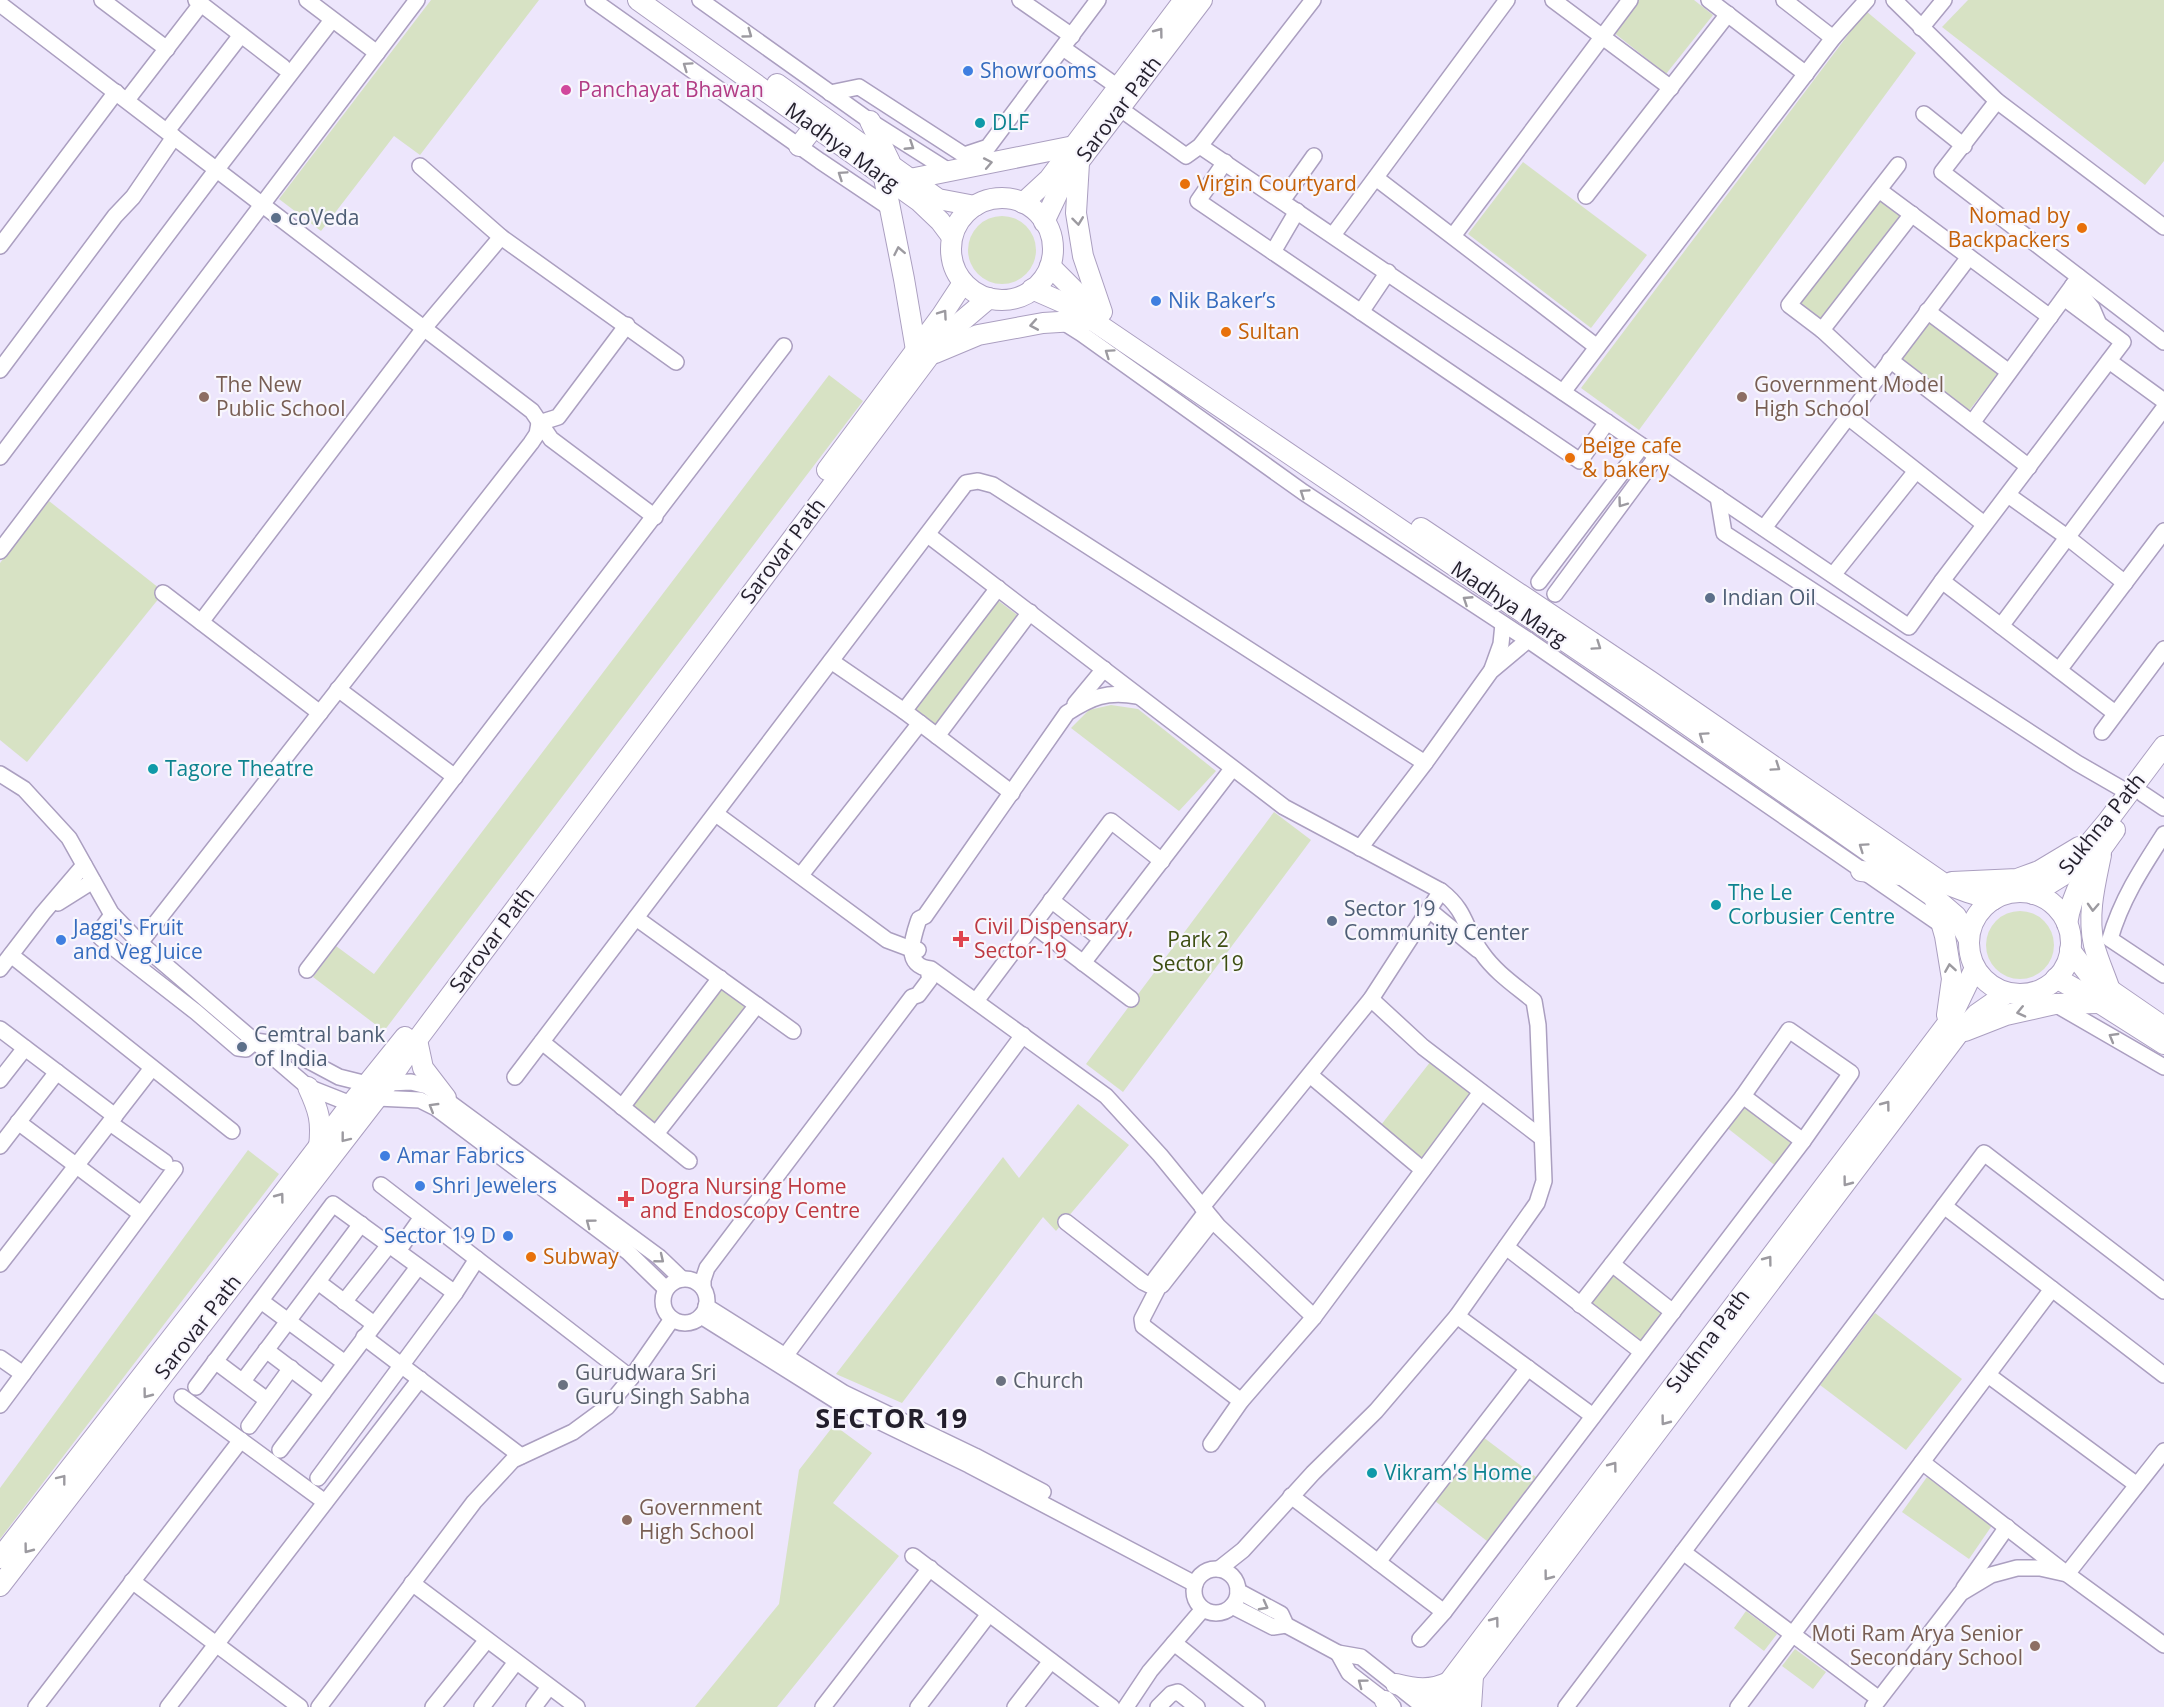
<svg xmlns="http://www.w3.org/2000/svg" width="2164" height="1707" font-family="'Open Sans',sans-serif">
<style>
.green{fill:#d7e2c4}
.lines{fill:none;stroke-linecap:round;stroke-linejoin:round}
.minor-casing{stroke:#ab9fc0;stroke-width:18}
.major-casing{stroke:#ab9fc0;stroke-width:22}
.minor{stroke:#fff;stroke-width:15}
.major{stroke:#fff;stroke-width:20}
.oneway{stroke:#9c9aa0}
.shop-dot{fill:#3f7fe0;stroke:#f8f6fd;stroke-width:2}
.hotel-dot{fill:#d1479c;stroke:#f8f6fd;stroke-width:2}
.culture-dot{fill:#0f9aa8;stroke:#f8f6fd;stroke-width:2}
.food-dot{fill:#e8710a;stroke:#f8f6fd;stroke-width:2}
.service-dot{fill:#5c6f8a;stroke:#f8f6fd;stroke-width:2}
.education-dot{fill:#8d6e63;stroke:#f8f6fd;stroke-width:2}
.health-dot{fill:#e0444e;stroke:#f8f6fd;stroke-width:2}
.worship-dot{fill:#6b7280;stroke:#f8f6fd;stroke-width:2}
.labels{text-anchor:middle;stroke-width:4.5;stroke-linejoin:round;paint-order:stroke}
.shop-label{font-size:21px;fill:#366cbe;stroke:#f8f6fd;text-anchor:start}
.hotel-label{font-size:21px;fill:#b23c85;stroke:#f8f6fd;text-anchor:start}
.street-label{font-size:21px;fill:#231f2c;stroke:#f8f6fd}
.culture-label{font-size:21px;fill:#0d838f;stroke:#f8f6fd;text-anchor:start}
.food-label{font-size:21px;fill:#c56008;stroke:#f8f6fd;text-anchor:start}
.service-label{font-size:21px;fill:#4e5e75;stroke:#f8f6fd;text-anchor:start}
.education-label{font-size:21px;fill:#785e54;stroke:#f8f6fd;text-anchor:start}
.health-label{font-size:21px;fill:#be3a42;stroke:#f8f6fd;text-anchor:start}
.park-label{font-size:21px;fill:#3d4e12;stroke:#f8f6fd}
.worship-label{font-size:21px;fill:#5b616d;stroke:#f8f6fd;text-anchor:start}
.district-label{font-size:27px;font-weight:bold;letter-spacing:1.5px;fill:#231f2c;stroke:#f8f6fd}
</style>
<rect width="100%" height="100%" fill="#ede6fc"/>
<!-- green -->
<g class="green">
<polygon points="431,0 539,0 420,155 394,136 321,231 279,199"/>
<polygon points="1629,0 1694,0 1713,15 1666,74 1608,28"/>
<polygon points="1968,0 2164,0 2164,161 2145,185 1942,27"/>
<polygon points="1866,11 1916,53 1639,430 1581,388"/>
<polygon points="1523,162 1647,255 1591,328 1468,234"/>
<polygon points="1880,196 1904,214 1822,321 1798,303"/>
<circle cx="1002" cy="250" r="34"/>
<polygon points="1930,318 2000,371 1968,412 1898,360"/>
<polygon points="829,375 863,401 384,1031 313,977 336,946 374,974"/>
<polygon points="49,501 164,592 27,762 0,740 0,563"/>
<polygon points="996,599 1020,617 936,728 913,711"/>
<polygon points="1111,705 1138,709 1216,771 1179,811 1071,728 1089,710"/>
<polygon points="1274,812 1311,840 1123,1092 1086,1064"/>
<circle cx="2020" cy="945" r="34"/>
<polygon points="720,985 748,1006 657,1124 630,1104"/>
<polygon points="1431,1061 1473,1094 1422,1158 1381,1125"/>
<polygon points="1078,1104 1129,1145 1056,1231 1043,1217 902,1403 836,1374 1003,1157 1019,1178"/>
<polygon points="1742,1105 1794,1145 1777,1167 1726,1127"/>
<polygon points="248,1150 279,1174 0,1539 0,1488"/>
<polygon points="1613,1270 1668,1313 1641,1347 1587,1304"/>
<polygon points="1875,1313 1962,1379 1906,1450 1820,1385"/>
<polygon points="834,1425 872,1453 833,1503 899,1556 777,1707 695,1707 779,1604 799,1470"/>
<polygon points="1483,1437 1536,1477 1487,1541 1435,1501"/>
<polygon points="1927,1477 1993,1524 1969,1559 1902,1512"/>
<polygon points="1746,1611 1777,1634 1764,1651 1734,1628"/>
<polygon points="1795,1649 1826,1672 1813,1689 1782,1666"/>
</g>
<g class="lines">
<defs>
<g id="minor">
<polyline points="102,0 167,49"/>
<polyline points="196,0 283,67"/>
<polyline points="307,0 377,53"/>
<polyline points="593,0 820,161 890,208"/>
<polyline points="700,0 870,121 949,171"/>
<polyline points="1020,0 1072,36"/>
<polyline points="1553,0 1671,88"/>
<polyline points="1709,0 1806,74"/>
<polyline points="1784,0 1833,38"/>
<polyline points="1894,0 1997,101 2164,227"/>
<polyline points="0,4 532,411 551,439 655,517"/>
<polyline points="1921,28 1944,0"/>
<polyline points="1063,48 1118,87"/>
<polyline points="830,93 859,87 964,155 988,147 1098,0"/>
<polyline points="127,100 201,4"/>
<polyline points="1997,101 1942,172 2164,342"/>
<polyline points="1126,113 1186,156 1200,146 1313,0"/>
<polyline points="1924,114 1964,146"/>
<polyline points="167,131 241,35"/>
<polyline points="1200,146 1909,627 1942,581 2123,342 2064,298"/>
<polyline points="1225,162 1198,201 1580,461 1607,422"/>
<polyline points="1898,165 1789,305 1822,330 1912,214"/>
<polyline points="420,166 501,237 676,362"/>
<polyline points="1376,178 1597,347"/>
<polyline points="1879,190 2050,317"/>
<polyline points="1586,196 1728,14"/>
<polyline points="1282,201 1314,156"/>
<polyline points="1333,235 1507,0"/>
<polyline points="1453,236 1630,0"/>
<polyline points="0,246 116,92"/>
<polyline points="1273,252 1297,211"/>
<polyline points="2073,285 2092,308 2098,322"/>
<polyline points="1927,311 2009,372"/>
<polyline points="1361,312 1388,272"/>
<polyline points="1063,322 1082,334 1303,492 1528,640 1943,926"/>
<polyline points="1822,330 1876,380"/>
<polyline points="1890,360 2029,467"/>
<polyline points="2109,361 2164,401"/>
<polyline points="0,370 115,216 133,197 174,137"/>
<polyline points="1563,392 1833,38 1867,0"/>
<polyline points="1848,417 1984,524"/>
<polyline points="539,423 558,417 627,325"/>
<polyline points="1972,423 2079,277"/>
<polyline points="0,457 217,169 332,20"/>
<polyline points="2008,495 2067,537 2125,583"/>
<polyline points="1718,497 1724,533 2077,763 2129,793"/>
<polyline points="1764,528 1969,257"/>
<path d="M928,535L1284,807L1441,891C1468,912 1464,929 1482,953C1496,973 1516,986 1534,1001L1538,1025L1544,1181L1537,1203L1457,1316L1376,1411L1313,1473L1243,1550L1219,1569"/>
<polyline points="0,551 417,0"/>
<polyline points="1833,575 1916,471"/>
<polyline points="1942,581 2115,713"/>
<polyline points="1539,582 1642,446"/>
<polyline points="998,588 904,711 937,736 1030,612"/>
<polyline points="163,593 320,713"/>
<polyline points="1555,594 1657,456"/>
<polyline points="201,622 425,327 501,237"/>
<polyline points="2001,626 2164,408"/>
<polyline points="831,661 904,711"/>
<polyline points="1492,669 1501,644 1503,624"/>
<polyline points="2059,670 2164,531"/>
<polyline points="338,689 455,777"/>
<path d="M1137,696C1106,691 1092,697 1067,713L925,916L919,919C913,937 902,966 931,969L1106,1096L1160,1155L1218,1226L1314,1317"/>
<polyline points="1075,704 1104,669"/>
<polyline points="2102,732 2164,649"/>
<polyline points="937,736 1012,793"/>
<polyline points="0,774 24,789 69,838 111,913 140,943 308,1087 351,1104 377,1098 420,1100 436,1108 628,1252 666,1289"/>
<polyline points="2143,794 2164,808"/>
<polyline points="716,814 887,940 911,949 918,950"/>
<path d="M2164,834C2142,868 2121,900 2110,939L2164,975"/>
<polyline points="1360,848 1425,763 1491,671 1528,640"/>
<polyline points="801,875 920,723"/>
<polyline points="1051,900 1101,939"/>
<polyline points="58,903 93,881"/>
<polyline points="1429,910 1478,950"/>
<polyline points="112,915 100,931 101,938 196,1012 238,1048 246,1049 255,1041"/>
<polyline points="636,918 793,1031"/>
<polyline points="1033,925 1131,999"/>
<polyline points="140,943 531,443 537,434 539,423"/>
<polyline points="11,955 232,1131"/>
<polyline points="1083,963 1232,769"/>
<polyline points="0,969 43,913 84,865"/>
<polyline points="307,970 784,346"/>
<polyline points="1371,999 1423,1047 1542,1138"/>
<polyline points="976,1001 1111,821 1162,861"/>
<polyline points="2055,1004 2164,1067"/>
<polyline points="0,1029 115,1116"/>
<polyline points="255,1041 284,1045 309,1061 339,1077 367,1084 411,1082 427,1086 659,1257 682,1279"/>
<polyline points="542,1042 689,1161"/>
<polyline points="1310,1075 1423,1170"/>
<polyline points="515,1077 966,483 978,481 993,485 1425,763"/>
<polyline points="0,1080 25,1048"/>
<polyline points="1743,1096 1803,1141"/>
<polyline points="622,1107 720,978"/>
<polyline points="18,1122 141,1214"/>
<polyline points="110,1123 165,1162"/>
<polyline points="656,1134 757,1005"/>
<polyline points="0,1146 57,1072"/>
<polyline points="381,1185 631,1378"/>
<polyline points="1944,1206 2164,1375"/>
<polyline points="1202,1207 1371,999 1441,891"/>
<polyline points="1206,1212 1155,1279 1156,1284 1162,1285 1213,1220"/>
<polyline points="1066,1222 1143,1282 1149,1285 1156,1284"/>
<polyline points="1506,1247 1642,1352"/>
<polyline points="398,1251 422,1217"/>
<polyline points="0,1264 152,1068"/>
<polyline points="1612,1264 1673,1312"/>
<circle cx="685" cy="1301" r="22"/>
<polyline points="318,1282 374,1324"/>
<polyline points="1159,1286 1142,1319 1143,1326 1241,1401"/>
<polyline points="703,1288 703,1280 707,1268 912,997 918,995 930,979 929,975"/>
<polyline points="261,1301 345,1363"/>
<polyline points="344,1302 389,1245"/>
<polyline points="706,1306 844,1393 975,1456 1043,1492"/>
<polyline points="701,1316 835,1400 969,1465 1195,1584"/>
<polyline points="1457,1316 1593,1416"/>
<polyline points="364,1337 521,1456"/>
<polyline points="266,1350 323,1393"/>
<polyline points="0,1358 23,1374"/>
<polyline points="215,1361 267,1400"/>
<polyline points="780,1363 1023,1035"/>
<polyline points="1988,1375 2137,1485"/>
<polyline points="243,1381 361,1224"/>
<polyline points="196,1387 333,1204 455,1293"/>
<polyline points="182,1397 325,1502"/>
<polyline points="0,1405 175,1169"/>
<polyline points="249,1426 291,1368"/>
<polyline points="1211,1444 1241,1401 1314,1317 1481,1092"/>
<polyline points="280,1450 418,1267"/>
<polyline points="1922,1462 2067,1574 2164,1451"/>
<polyline points="318,1478 455,1293 477,1259"/>
<polyline points="1291,1496 1444,1612"/>
<polyline points="1683,1552 1879,1699"/>
<polyline points="913,1556 1112,1707"/>
<polyline points="1378,1562 1528,1368"/>
<circle cx="1216" cy="1591" r="22"/>
<polyline points="132,1581 300,1707"/>
<polyline points="412,1583 577,1707"/>
<polyline points="1964,1588 2007,1527"/>
<polyline points="1238,1591 1281,1614 1286,1625 1338,1653 1361,1657 1424,1707"/>
<polyline points="1232,1606 1273,1627 1286,1625"/>
<polyline points="1420,1639 1444,1612 1803,1141 1851,1073 1789,1030 1743,1096 1580,1305"/>
<polyline points="1174,1643 1257,1707"/>
<polyline points="1338,1653 1349,1673 1393,1707"/>
<polyline points="36,1707 241,1440"/>
<polyline points="168,1707 420,1379"/>
<polyline points="319,1707 474,1502 513,1460 573,1432 607,1407 631,1378 672,1319"/>
<polyline points="433,1707 487,1640"/>
<polyline points="482,1707 516,1662"/>
<polyline points="534,1707 549,1687"/>
<polyline points="823,1707 930,1568"/>
<polyline points="918,1707 989,1614"/>
<polyline points="1015,1707 1051,1661"/>
<polyline points="1126,1707 1150,1671 1203,1609"/>
<polyline points="1158,1707 1171,1694 1178,1692 1197,1707"/>
<polyline points="1566,1707 1984,1153 2164,1291"/>
<polyline points="1738,1707 2052,1289"/>
<polyline points="1873,1707 1961,1593 1991,1575 2017,1568 2040,1568 2067,1574 2164,1645"/>
</g>
<g id="major">
<polyline points="638,0 919,201 940,221 952,237"/>
<polyline points="777,84 938,199 975,206"/>
<polyline points="870,121 890,162"/>
<polyline points="799,146 814,127"/>
<polyline points="1079,163 1076,213 1083,256 1102,312"/>
<polyline points="884,178 904,279 916,350"/>
<polyline points="910,179 1074,146"/>
<circle cx="1002" cy="249" r="51"/>
<polyline points="1023,203 1049,179 1184,0"/>
<polyline points="1044,222 1062,184 1202,0"/>
<polyline points="1050,266 1083,299 1098,310"/>
<polyline points="1032,289 1073,307 1092,320 1643,694 1934,897 1956,916 1969,940"/>
<polyline points="935,353 978,335 1043,323 1092,320"/>
<polyline points="827,470 942,315 963,283"/>
<polyline points="1421,528 1650,681 1943,883 1967,892 1993,900"/>
<path d="M2101,855C2095,884 2087,915 2094,945C2098,960 2105,975 2110,990"/>
<polyline points="1861,871 1900,875"/>
<polyline points="1952,882 2017,879 2039,871 2079,847"/>
<circle cx="2020" cy="943" r="51"/>
<polyline points="2033,894 2062,876 2107,822 2164,746"/>
<polyline points="1934,897 1945,936 1952,979 1947,1015"/>
<path d="M2067,924C2073,885 2093,861 2115,830"/>
<polyline points="2070,950 2090,976 2164,1027"/>
<polyline points="2056,978 2090,997 2164,1044"/>
<polyline points="1965,1031 2006,1015 2055,1004 2099,1003"/>
<polyline points="417,1040 423,1068 446,1098"/>
<path d="M308,1087C319,1111 322,1121 319,1147"/>
<polyline points="0,1558 219,1277 351,1104 405,1037"/>
<polyline points="0,1586 377,1098 417,1040 930,355 956,326 989,298"/>
<path d="M1396,1684C1416,1689 1430,1691 1449,1682"/>
<polyline points="1385,1701 1390,1707"/>
<polyline points="1430,1707 1950,1020 1975,968"/>
<polyline points="1449,1707 1958,1034 1977,1014 2007,993"/>
<polyline points="1471,1707 1473,1676"/>
</g>
</defs>
<!-- minor casing -->
<use href="#minor" class="minor-casing"/>
<!-- major casing -->
<use href="#major" class="major-casing"/>
<!-- minor -->
<use href="#minor" class="minor"/>
<!-- major -->
<use href="#major" class="major"/>
</g>
<!-- one-way arrows -->
<defs><path id="oneway-chevron" d="M-2-3.5L2.5 0L-2 3.5" fill="none" stroke-width="1.6" stroke-linecap="round" stroke-linejoin="round" transform="scale(1.5)"/></defs>
<g class="oneway">
<use href="#oneway-chevron" transform="translate(1159 32) rotate(-53)"/>
<use href="#oneway-chevron" transform="translate(748 34) rotate(36)"/>
<use href="#oneway-chevron" transform="translate(687 66) rotate(-145)"/>
<use href="#oneway-chevron" transform="translate(910 146) rotate(33)"/>
<use href="#oneway-chevron" transform="translate(988 163) rotate(-11)"/>
<use href="#oneway-chevron" transform="translate(842 175) rotate(-146)"/>
<use href="#oneway-chevron" transform="translate(1078 221) rotate(83)"/>
<use href="#oneway-chevron" transform="translate(899 251) rotate(-101)"/>
<use href="#oneway-chevron" transform="translate(943 314) rotate(-55)"/>
<use href="#oneway-chevron" transform="translate(1034 325) rotate(170)"/>
<use href="#oneway-chevron" transform="translate(1109 353) rotate(-145)"/>
<use href="#oneway-chevron" transform="translate(1304 493) rotate(-146)"/>
<use href="#oneway-chevron" transform="translate(1622 503) rotate(126)"/>
<use href="#oneway-chevron" transform="translate(1467 600) rotate(-147)"/>
<use href="#oneway-chevron" transform="translate(1597 646) rotate(34)"/>
<use href="#oneway-chevron" transform="translate(1703 736) rotate(-145)"/>
<use href="#oneway-chevron" transform="translate(1776 767) rotate(34)"/>
<use href="#oneway-chevron" transform="translate(1863 847) rotate(-145)"/>
<use href="#oneway-chevron" transform="translate(2093 907) rotate(93)"/>
<use href="#oneway-chevron" transform="translate(1950 968) rotate(-99)"/>
<use href="#oneway-chevron" transform="translate(2021 1012) rotate(167)"/>
<use href="#oneway-chevron" transform="translate(2113 1037) rotate(-150)"/>
<use href="#oneway-chevron" transform="translate(1886 1105) rotate(-53)"/>
<use href="#oneway-chevron" transform="translate(433 1107) rotate(-149)"/>
<use href="#oneway-chevron" transform="translate(345 1138) rotate(128)"/>
<use href="#oneway-chevron" transform="translate(1847 1182) rotate(127)"/>
<use href="#oneway-chevron" transform="translate(280 1197) rotate(-53)"/>
<use href="#oneway-chevron" transform="translate(590 1223) rotate(-143)"/>
<use href="#oneway-chevron" transform="translate(660 1259) rotate(39)"/>
<use href="#oneway-chevron" transform="translate(1768 1260) rotate(-53)"/>
<use href="#oneway-chevron" transform="translate(147 1394) rotate(127)"/>
<use href="#oneway-chevron" transform="translate(1665 1421) rotate(127)"/>
<use href="#oneway-chevron" transform="translate(1613 1466) rotate(-53)"/>
<use href="#oneway-chevron" transform="translate(62 1479) rotate(-52)"/>
<use href="#oneway-chevron" transform="translate(28 1549) rotate(127)"/>
<use href="#oneway-chevron" transform="translate(1548 1576) rotate(127)"/>
<use href="#oneway-chevron" transform="translate(1264 1606) rotate(28)"/>
<use href="#oneway-chevron" transform="translate(1495 1621) rotate(-53)"/>
<use href="#oneway-chevron" transform="translate(1362 1683) rotate(-143)"/>
</g>
<!-- markers -->
<g class="shop-dot">
<circle cx="968" cy="71" r="6"/>
<circle cx="1156" cy="301" r="6"/>
<circle cx="61" cy="940" r="6"/>
<circle cx="385" cy="1156" r="6"/>
<circle cx="420" cy="1186" r="6"/>
<circle cx="508" cy="1236" r="6"/>
</g>
<circle class="hotel-dot" cx="566" cy="90" r="6"/>
<g class="culture-dot">
<circle cx="980" cy="123" r="6"/>
<circle cx="153" cy="769" r="6"/>
<circle cx="1716" cy="905" r="6"/>
<circle cx="1372" cy="1473" r="6"/>
</g>
<g class="food-dot">
<circle cx="1185" cy="184" r="6"/>
<circle cx="2082" cy="228" r="6"/>
<circle cx="1226" cy="332" r="6"/>
<circle cx="1570" cy="458" r="6"/>
<circle cx="531" cy="1257" r="6"/>
</g>
<g class="service-dot">
<circle cx="276" cy="218" r="6"/>
<circle cx="1710" cy="598" r="6"/>
<circle cx="1332" cy="921" r="6"/>
<circle cx="242" cy="1047" r="6"/>
</g>
<g class="education-dot">
<circle cx="204" cy="397" r="6"/>
<circle cx="1742" cy="397" r="6"/>
<circle cx="627" cy="1520" r="6"/>
<circle cx="2035" cy="1646" r="6"/>
</g>
<g class="health-dot">
<path d="M958 930h6v6h6v6h-6v6h-6v-6h-6v-6h6z"/>
<path d="M623 1190h6v6h6v6h-6v6h-6v-6h-6v-6h6z"/>
</g>
<g class="worship-dot">
<circle cx="1001" cy="1381" r="6"/>
<circle cx="563" cy="1385" r="6"/>
</g>
<g class="labels">
<!-- shop labels -->
<g class="shop-label">
<text x="980" y="78">Showrooms</text>
<text x="1168" y="308">Nik Baker’s</text>
<text x="73" y="935">Jaggi's Fruit<tspan x="73" dy="24">and Veg Juice</tspan></text>
<text x="397" y="1163">Amar Fabrics</text>
<text x="432" y="1193">Shri Jewelers</text>
<text x="496" y="1243" text-anchor="end">Sector 19 D</text>
</g>
<!-- hotel labels -->
<g class="hotel-label">
<text x="578" y="97">Panchayat Bhawan</text>
</g>
<!-- street labels -->
<g class="street-label">
<text transform="translate(1119 109) rotate(-53)" y="7">Sarovar Path</text>
<text transform="translate(842 147) rotate(36)" y="7">Madhya Marg</text>
<text transform="translate(783 551) rotate(-53)" y="7">Sarovar Path</text>
<text transform="translate(1509 604) rotate(34)" y="7">Madhya Marg</text>
<text transform="translate(2102 824) rotate(-51)" y="7">Sukhna Path</text>
<text transform="translate(492 940) rotate(-53)" y="7">Sarovar Path</text>
<text transform="translate(198 1327) rotate(-52)" y="7">Sarovar Path</text>
<text transform="translate(1708 1341) rotate(-53)" y="7">Sukhna Path</text>
</g>
<!-- culture labels -->
<g class="culture-label">
<text x="992" y="130">DLF</text>
<text x="165" y="776">Tagore Theatre</text>
<text x="1728" y="900">The Le<tspan x="1728" dy="24">Corbusier Centre</tspan></text>
<text x="1384" y="1480">Vikram's Home</text>
</g>
<!-- food labels -->
<g class="food-label">
<text x="1197" y="191">Virgin Courtyard</text>
<text x="2070" y="223" text-anchor="end">Nomad by<tspan x="2070" dy="24">Backpackers</tspan></text>
<text x="1238" y="339">Sultan</text>
<text x="1582" y="453">Beige cafe<tspan x="1582" dy="24">&amp; bakery</tspan></text>
<text x="543" y="1264">Subway</text>
</g>
<!-- service labels -->
<g class="service-label">
<text x="288" y="225">coVeda</text>
<text x="1722" y="605">Indian Oil</text>
<text x="1344" y="916">Sector 19<tspan x="1344" dy="24">Community Center</tspan></text>
<text x="254" y="1042">Cemtral bank<tspan x="254" dy="24">of India</tspan></text>
</g>
<!-- education labels -->
<g class="education-label">
<text x="216" y="392">The New<tspan x="216" dy="24">Public School</tspan></text>
<text x="1754" y="392">Government Model<tspan x="1754" dy="24">High School</tspan></text>
<text x="639" y="1515">Government<tspan x="639" dy="24">High School</tspan></text>
<text x="2023" y="1641" text-anchor="end">Moti Ram Arya Senior<tspan x="2023" dy="24">Secondary School</tspan></text>
</g>
<!-- health labels -->
<g class="health-label">
<text x="974" y="934">Civil Dispensary,<tspan x="974" dy="24">Sector-19</tspan></text>
<text x="640" y="1194">Dogra Nursing Home<tspan x="640" dy="24">and Endoscopy Centre</tspan></text>
</g>
<!-- park labels -->
<g class="park-label">
<text x="1198" y="947">Park 2<tspan x="1198" dy="24">Sector 19</tspan></text>
</g>
<!-- worship labels -->
<g class="worship-label">
<text x="575" y="1380">Gurudwara Sri<tspan x="575" dy="24">Guru Singh Sabha</tspan></text>
<text x="1013" y="1388">Church</text>
</g>
<!-- district labels -->
<g class="district-label">
<text x="892" y="1428">SECTOR 19</text>
</g>
</g>
</svg>
